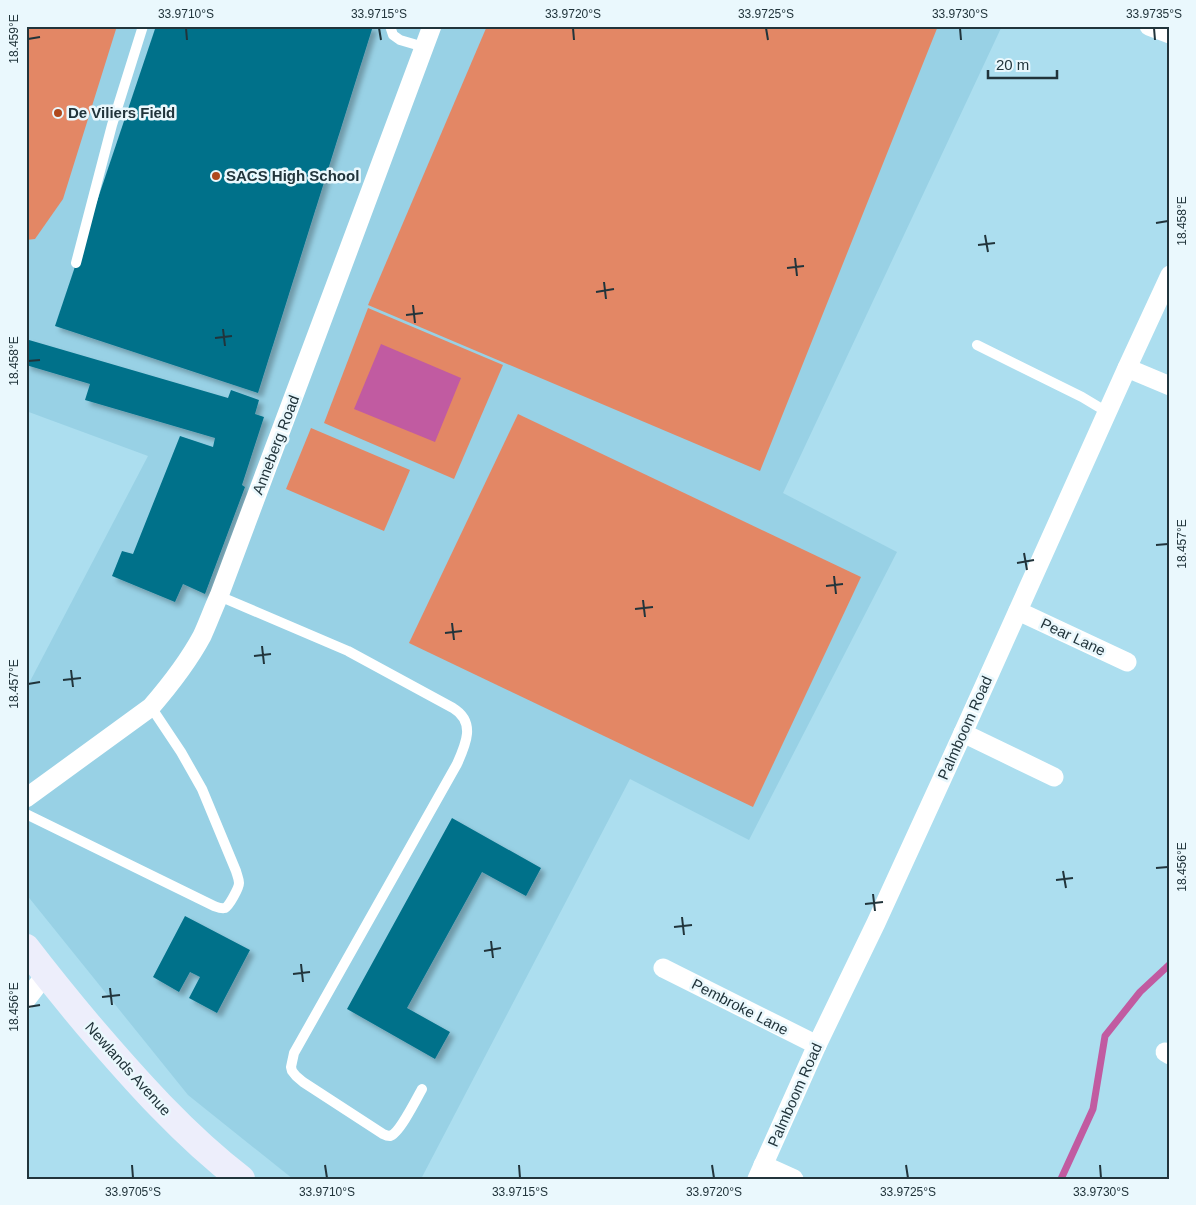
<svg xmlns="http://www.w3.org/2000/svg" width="1196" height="1205" font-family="Arial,sans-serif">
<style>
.built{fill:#98d1e5}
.green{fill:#e38765}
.water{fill:#c15ba1}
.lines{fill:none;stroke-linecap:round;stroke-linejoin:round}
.stream{stroke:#c15ba1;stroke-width:7}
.building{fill:#01718a;filter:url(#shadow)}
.service{stroke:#fff;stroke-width:10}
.minor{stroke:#fff;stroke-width:19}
.secondary{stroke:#edeefb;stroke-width:28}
.ticks{fill:none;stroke:#21343b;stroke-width:2}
.poi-dot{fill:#af491e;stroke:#eaf8fd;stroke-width:2}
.labels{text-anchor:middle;stroke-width:5;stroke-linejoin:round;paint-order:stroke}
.poi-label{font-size:15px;font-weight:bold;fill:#21343b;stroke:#eaf8fd;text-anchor:start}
.street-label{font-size:15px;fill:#21343b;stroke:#eaf8fd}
.neatline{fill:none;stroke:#21343b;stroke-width:2}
.ticks-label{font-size:12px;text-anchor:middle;fill:#21343b}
</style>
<defs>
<filter id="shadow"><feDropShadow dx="4.5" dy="4.5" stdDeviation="2.5" flood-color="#0004"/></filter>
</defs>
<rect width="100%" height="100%" fill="#acdeef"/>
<!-- built -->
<polygon class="built" points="26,26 1002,26 783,493 897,552 749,840 630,779 421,1179 293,1179 188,1095 26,894 26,689 148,456 26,411"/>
<!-- green -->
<g class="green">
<polygon points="26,26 117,26 63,199 35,239 26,240"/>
<polygon points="487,26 938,26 760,471 368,305"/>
<polygon points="368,308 503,365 454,479 324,423"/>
<polygon points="518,414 861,577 753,807 409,643"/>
<polygon points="311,428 410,470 384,531 286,489"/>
</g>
<!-- water -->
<polygon class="water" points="381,344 461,378 435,442 354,409"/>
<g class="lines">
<!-- stream -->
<polyline class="stream" points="1061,1179 1093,1109 1105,1036 1140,992 1170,964"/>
</g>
<!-- building -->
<g class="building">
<polygon points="156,26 373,26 258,393 55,326"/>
<polygon points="29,340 228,398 231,390 259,400 255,414 264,417 242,485 245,487 205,594 183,584 175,602 112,576 122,551 133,554 180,436 213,447 215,438 85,400 90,384 26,365 26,350"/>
<polygon points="452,818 541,868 526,896 482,872 407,1008 450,1032 435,1059 347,1009"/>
<polygon points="185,916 250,950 217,1013 189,998 200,977 190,972 179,992 153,977"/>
</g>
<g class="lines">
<!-- service -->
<g class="service">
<polyline points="390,26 393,35 400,40 424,47"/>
<polyline points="76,263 112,125 143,26"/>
<polyline points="977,345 1082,397 1107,412"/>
<path d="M219,596L348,651L453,708C476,722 466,744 457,764L294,1053L291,1067L292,1071L296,1076L303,1082L383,1134C385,1135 388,1136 390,1136C399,1134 417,1098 422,1089"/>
<path d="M26,814L214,906C217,907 221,909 225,908C229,906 239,888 239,883C239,879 237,875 236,871L202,789L181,752L151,707"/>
</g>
<!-- minor -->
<g class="minor">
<polyline points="1149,26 1170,34"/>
<polyline points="1127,368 1170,386"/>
<polyline points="1018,611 1127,662"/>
<polyline points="963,733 1054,777"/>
<path d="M26,798L151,707C170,685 188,662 202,636C208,623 213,609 219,596L335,286L432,26"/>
<polyline points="663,968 817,1045"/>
<polyline points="26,1000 46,974"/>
<polyline points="1165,1052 1170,1055"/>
<polyline points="763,1165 794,1179"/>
<polyline points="757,1179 817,1045 876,923 963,733 1127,368 1170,275"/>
</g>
<!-- secondary -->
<path class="secondary" d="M26,948C46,974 67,1000 88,1025C135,1080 184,1135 241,1179"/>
</g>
<!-- ticks -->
<path class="ticks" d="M186,28L187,40M379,28L381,40M573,28L574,40M766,28L768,40M960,28L961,40M1154,28L1155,40M28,39L40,37M1156,223L1168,221M985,235L988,252M978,245L995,243M795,258L797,276M787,268L804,266M604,282L606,299M596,292L614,289M413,305L415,323M406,315L423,313M223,329L225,346M215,338L232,336M28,361L40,360M1156,545L1168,544M1024,553L1027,570M1017,563L1034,560M834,576L836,594M826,586L843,584M643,600L645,617M635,609L653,607M452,623L454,640M445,633L462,631M262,646L264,664M254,656L271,654M71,670L73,687M63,680L81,678M28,684L40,682M1156,868L1168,867M1063,871L1066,888M1056,880L1073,878M873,894L875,911M865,904L883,902M682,917L684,935M674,927L692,925M491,941L493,958M484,951L501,948M301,964L303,982M293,974L310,972M110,988L112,1005M102,997L120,995M28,1007L40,1005M132,1165L133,1178M325,1165L327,1178M519,1165L520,1178M712,1165L714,1178M906,1165L908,1178M1100,1165L1101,1178"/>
<!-- markers -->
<g class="poi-dot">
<circle cx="58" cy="113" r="5"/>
<circle cx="216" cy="176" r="5"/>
</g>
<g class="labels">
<!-- poi labels -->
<g class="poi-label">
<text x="68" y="118">De Viliers Field</text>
<text x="226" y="181">SACS High School</text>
</g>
<!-- street labels -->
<g class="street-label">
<text transform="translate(276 445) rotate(-69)" y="5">Anneberg Road</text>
<text transform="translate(1073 637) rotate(25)" y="5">Pear Lane</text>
<text transform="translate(965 728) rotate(-66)" y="5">Palmboom Road</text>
<text transform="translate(740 1007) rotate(27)" y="5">Pembroke Lane</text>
<text transform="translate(128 1069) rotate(48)" y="5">Newlands Avenue</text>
<text transform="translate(795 1095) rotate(-66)" y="5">Palmboom Road</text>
</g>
</g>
<!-- border -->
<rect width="1196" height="1205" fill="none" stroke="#eaf8fd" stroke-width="55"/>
<!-- scale -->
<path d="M988 70v8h69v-8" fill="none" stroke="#21343b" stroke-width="2.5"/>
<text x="996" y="70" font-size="15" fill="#21343b" stroke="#eaf8fd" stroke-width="4" paint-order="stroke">20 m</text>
<rect x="28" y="28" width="1140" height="1150" class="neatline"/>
<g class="ticks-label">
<text x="186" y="18">33.9710°S</text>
<text x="379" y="18">33.9715°S</text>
<text x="573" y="18">33.9720°S</text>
<text x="766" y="18">33.9725°S</text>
<text x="960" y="18">33.9730°S</text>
<text x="1154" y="18">33.9735°S</text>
<text transform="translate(14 39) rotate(-90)" y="4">18.459°E</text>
<text transform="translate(1182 221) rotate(-90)" y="4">18.458°E</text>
<text transform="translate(14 361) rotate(-90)" y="4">18.458°E</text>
<text transform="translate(1182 544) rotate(-90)" y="4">18.457°E</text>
<text transform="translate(14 684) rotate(-90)" y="4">18.457°E</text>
<text transform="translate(1182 867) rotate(-90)" y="4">18.456°E</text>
<text transform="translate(14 1007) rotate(-90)" y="4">18.456°E</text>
<text x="133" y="1196">33.9705°S</text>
<text x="327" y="1196">33.9710°S</text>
<text x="520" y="1196">33.9715°S</text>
<text x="714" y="1196">33.9720°S</text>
<text x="908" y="1196">33.9725°S</text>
<text x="1101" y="1196">33.9730°S</text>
</g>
</svg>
